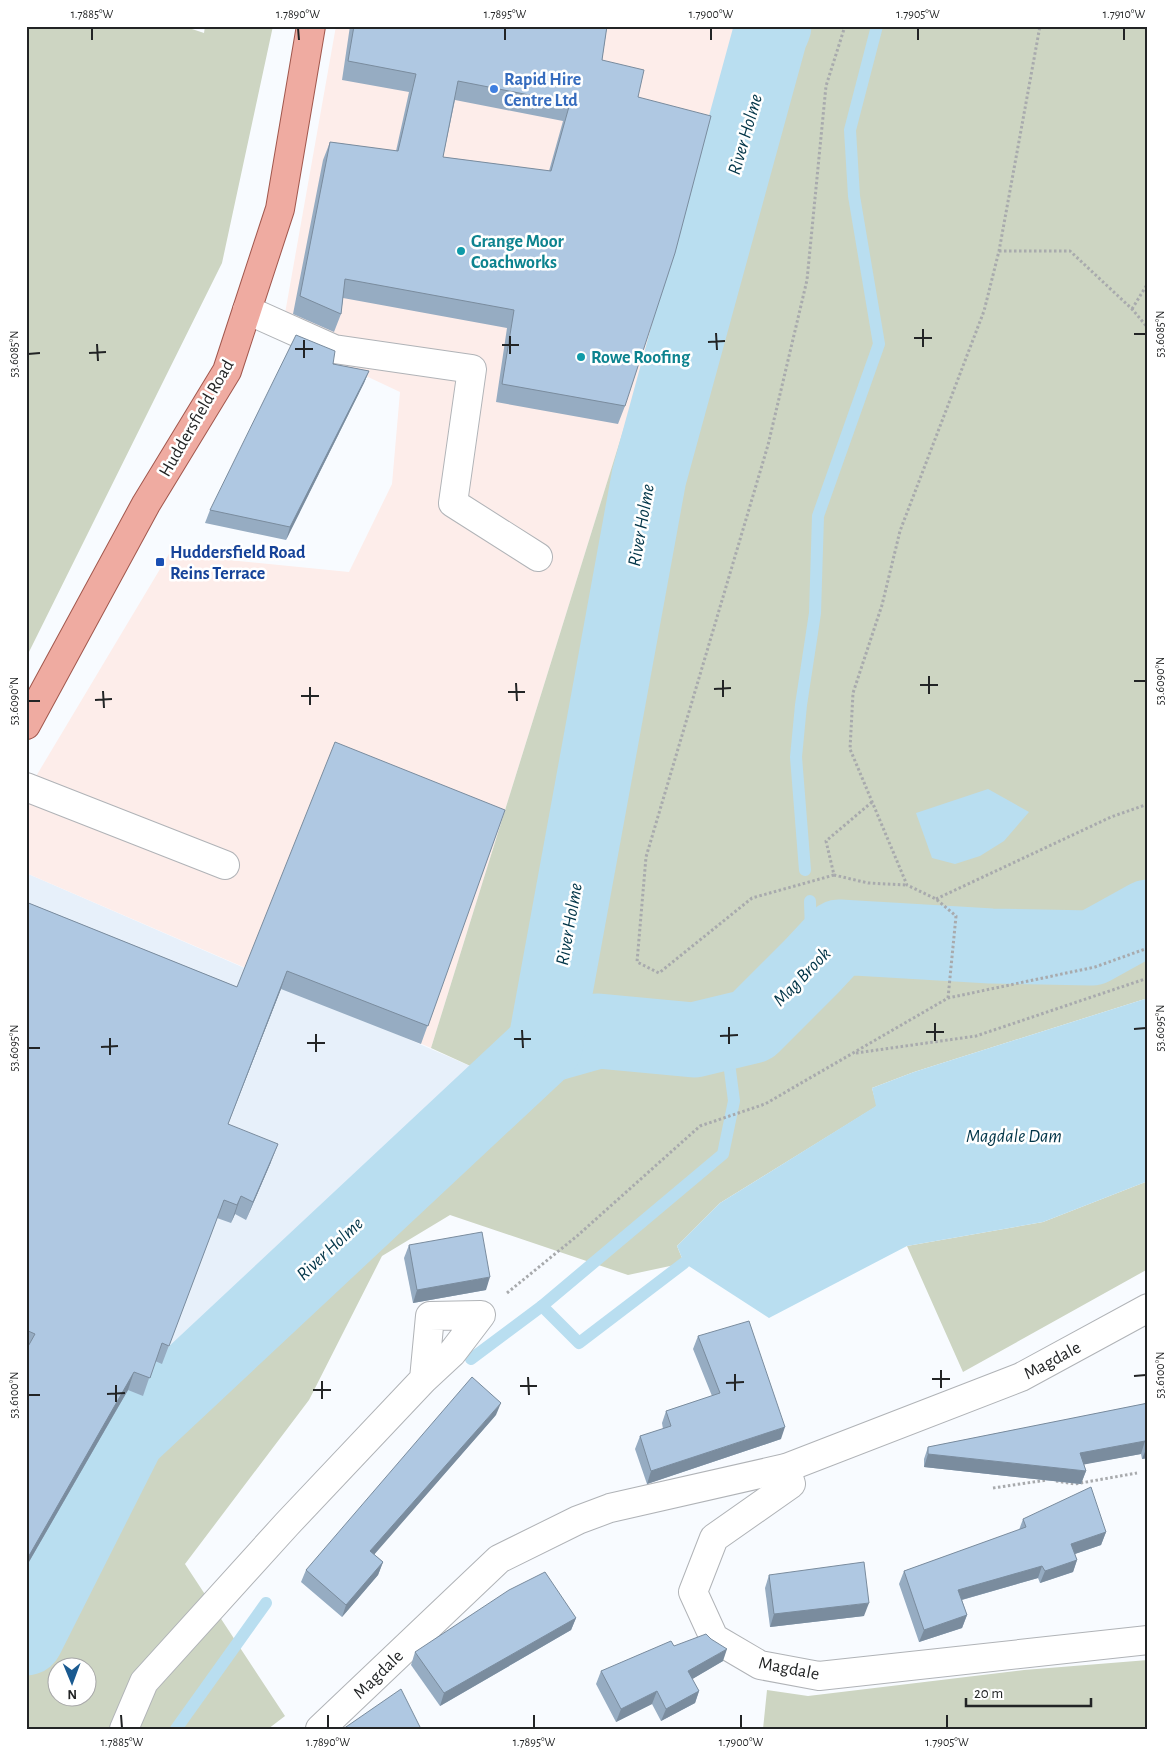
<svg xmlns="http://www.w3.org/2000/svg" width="1174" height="1755" font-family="'Alegreya Sans',sans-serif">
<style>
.built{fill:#e7f0fa}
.industrial{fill:#fdedea}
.green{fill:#cdd5c2;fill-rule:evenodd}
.water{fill:#b9def0}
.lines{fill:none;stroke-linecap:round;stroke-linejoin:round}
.stream{stroke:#b9def0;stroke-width:12}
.river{stroke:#b9def0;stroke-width:75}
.minor-casing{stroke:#b0b3b7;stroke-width:30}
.major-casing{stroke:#a1574d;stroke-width:30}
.path{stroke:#a8aaad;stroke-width:3;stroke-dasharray:2.5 2.5;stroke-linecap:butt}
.minor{stroke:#fff;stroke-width:28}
.major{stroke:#efaba1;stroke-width:28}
.wall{fill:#96acc2;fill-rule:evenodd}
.shaded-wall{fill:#7a8c9e}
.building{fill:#afc8e2;stroke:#7a8c9e;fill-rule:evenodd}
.ticks{fill:none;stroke:#222425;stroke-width:2}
.shop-dot{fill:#3f7fe0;stroke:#fff;stroke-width:2}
.culture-dot{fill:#0f9aa8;stroke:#fff;stroke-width:2}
.transit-dot{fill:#1a4fb4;stroke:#fff;stroke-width:2}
.labels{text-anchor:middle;stroke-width:5;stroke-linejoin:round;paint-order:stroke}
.shop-label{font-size:18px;font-weight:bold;fill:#366cbe;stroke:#fff;text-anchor:start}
.culture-label{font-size:18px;font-weight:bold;fill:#0d838f;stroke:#fff;text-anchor:start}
.street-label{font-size:18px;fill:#222425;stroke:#fff}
.transit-label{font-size:18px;font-weight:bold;fill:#164399;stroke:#fff;text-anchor:start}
.water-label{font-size:19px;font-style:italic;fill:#003447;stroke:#fff}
.neatline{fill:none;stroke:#222425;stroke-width:2}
.ticks-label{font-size:12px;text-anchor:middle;fill:#222425}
</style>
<rect width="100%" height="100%" fill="#f8fbff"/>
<!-- built -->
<polygon class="built" points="26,873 477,1069 119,1405 26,1567"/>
<!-- industrial -->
<polygon class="industrial" points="336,26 749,26 431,1048 26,873 26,793 169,554 349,572 392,484 400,392 281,336"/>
<!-- green -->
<g class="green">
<polygon points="26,26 183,26 204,33 205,26 273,26 222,263 26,658"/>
<path d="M749,26H1148V998L914,1072L872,1088L877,1106L720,1203L677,1246L684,1263L628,1275L450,1215L382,1256L309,1400L185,1564L285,1716L268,1729H26V1670L157,1411L466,1142L477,1069L431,1048ZM58,1668H88V1698H58Z"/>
<polygon points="1148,1181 1148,1269 963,1372 907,1246 1043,1222"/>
<polygon points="1148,1660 1148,1729 763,1729 767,1690 808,1696 1024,1670"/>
</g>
<!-- water -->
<g class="water">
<polygon points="988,789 1029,812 1004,841 980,856 955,864 932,858 916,813"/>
<polygon points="1148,998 1148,1181 1043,1222 907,1246 769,1318 684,1263 677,1246 720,1203 876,1106 872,1088 914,1072"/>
</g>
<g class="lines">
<!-- stream -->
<g class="stream">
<polyline points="805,870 796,757 801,705 815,613 818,516 879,344 854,196 850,130 877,26"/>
<polyline points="810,901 812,966"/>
<polyline points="542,1306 579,1343 684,1263"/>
<polyline points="471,1359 542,1306 723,1154 734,1101 725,1032"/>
<polyline points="176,1729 266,1603"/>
</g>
<!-- river -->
<g class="river">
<polyline points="545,1046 598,1031 694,1040 752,1026 812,966 839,937 991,946 1092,948 1148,917"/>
<polyline points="26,1638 128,1436 545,1046 649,477 770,35 774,26"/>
</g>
<defs>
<g id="minor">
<polyline points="247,310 334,349 472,369 453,503 538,557"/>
<polyline points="26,787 225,865"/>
<polyline points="786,1468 791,1484 714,1538 693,1592 714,1638 760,1665 819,1676 1148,1640"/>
<polyline points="124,1729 144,1682 287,1524 424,1379 452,1353 481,1315 430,1316 424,1379"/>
<polyline points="320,1729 499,1559 578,1520 610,1508 786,1468 1021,1377 1148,1308"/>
</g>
<polyline id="major" points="26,725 146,504 227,371 280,209 311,26"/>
</defs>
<!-- minor casing -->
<use href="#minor" class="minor-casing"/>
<!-- major casing -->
<use href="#major" class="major-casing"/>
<!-- path -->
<g class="path">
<polyline points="999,251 1070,251 1132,309 1148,328"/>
<polyline points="1132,309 1148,283"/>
<polyline points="872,802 826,841 834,875 868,883 907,885"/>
<polyline points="834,875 752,898 659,973 637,962 646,857 768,445 807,280 826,86 845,26"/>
<polyline points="936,899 1111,817 1148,804"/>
<polyline points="948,998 956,916 936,899 907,885 850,749 853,693 882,605 900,531 984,311 999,251 1040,26"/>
<polyline points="856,1053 976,1036 1148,978"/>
<polyline points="507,1293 577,1236 700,1126 765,1104 948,998 1095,967 1148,948"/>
<polyline points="1056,1481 1075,1484 1137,1473"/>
<polyline points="993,1488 1047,1480"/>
</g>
<!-- minor -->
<use href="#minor" class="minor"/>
<!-- major -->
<use href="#major" class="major"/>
</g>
<!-- wall -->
<g class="wall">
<path d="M350,26H607L602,60L638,97L625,406L618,424L496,402L507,328L343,298L341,314L334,332L293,314L323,160L330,142L396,151L409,92L342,80ZM455,100L563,121L549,171L443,157Z"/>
<polygon points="333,364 369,371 364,383 286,540 205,523 210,510"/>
<polygon points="505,810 421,1044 281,989 228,1124 271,1162 246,1220 235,1214 231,1223 217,1218 162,1364 155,1361 143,1396 128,1390 26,1567 26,902 237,987"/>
<polygon points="409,1245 486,1290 413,1303 404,1258"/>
<polygon points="698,1336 781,1439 647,1484 635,1449 640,1436 663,1429 662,1423 666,1411 712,1396 693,1349"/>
<polygon points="1148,1403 1148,1458 1142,1459 1141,1454 1084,1464 1086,1471 1081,1484 924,1467 924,1459 928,1447"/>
<polygon points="496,1415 374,1554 383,1562 378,1575 342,1617 301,1582 306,1570"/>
<polygon points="1023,1519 1106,1532 1101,1545 1075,1554 1077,1560 1073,1572 1040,1583 1038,1578 962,1600 967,1615 962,1628 919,1642 899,1584 904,1571 1019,1530"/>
<polygon points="769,1575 864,1616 770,1627 765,1588"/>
<polygon points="576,1618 571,1630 440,1706 411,1665 415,1652"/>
<polygon points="674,1646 723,1661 692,1679 699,1691 695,1703 661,1721 652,1704 616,1722 596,1684 601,1671"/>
</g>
<!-- shaded-wall -->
<g class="shaded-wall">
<polygon points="369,371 364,383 286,540 290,527"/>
<polygon points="287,971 281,989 221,1142 228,1124"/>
<polygon points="278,1144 271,1162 246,1220 253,1202"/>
<polygon points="241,1196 235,1214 231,1223 237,1205"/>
<polygon points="490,1277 486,1290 413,1303 417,1290"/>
<polygon points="134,1372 128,1390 26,1567 26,1561"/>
<polygon points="501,1403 496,1415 366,1564 370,1551"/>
<polygon points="785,1427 781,1439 647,1484 651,1471"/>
<polygon points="1145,1441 1141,1454 1076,1466 1080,1453"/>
<polygon points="1147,1447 1148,1447 1148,1458 1142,1459"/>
<polygon points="928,1454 1086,1471 1081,1484 924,1467"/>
<polygon points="1106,1532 1101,1545 1066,1557 1071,1544"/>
<polygon points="1077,1560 1073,1572 1040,1583 1045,1571"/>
<polygon points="383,1562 378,1575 342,1617 346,1605"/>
<polygon points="1042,1566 1038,1578 954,1602 958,1590"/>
<polygon points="869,1603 864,1616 770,1627 774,1614"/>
<polygon points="967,1615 962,1628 919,1642 924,1630"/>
<polygon points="576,1618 571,1630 440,1706 444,1693"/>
<polygon points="727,1649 723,1661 684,1684 688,1671"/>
<polygon points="657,1691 652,1704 616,1722 621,1709"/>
<polygon points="699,1691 695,1703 661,1721 666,1709"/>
</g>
<!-- building -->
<g class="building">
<path d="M354,26H607L602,60L644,70L638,97L711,116L675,253L625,406L502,384L514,310L345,279L341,314L300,296L330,142L398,151L416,74L348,61ZM458,81L570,103L551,171L443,157Z"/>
<polygon points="296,335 335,351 333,364 369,371 290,527 210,510"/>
<polygon points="335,742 505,810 428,1026 287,971 228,1124 278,1144 253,1202 241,1196 237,1205 224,1200 169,1346 162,1343 150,1378 134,1372 26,1561 26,1350 35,1334 26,1330 26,902 237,987"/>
<polygon points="482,1232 490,1277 417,1290 409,1245"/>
<polygon points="749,1321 785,1427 651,1471 640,1436 671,1426 666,1411 720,1393 698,1336"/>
<polygon points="472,1377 501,1403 370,1551 383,1562 346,1605 306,1570"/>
<polygon points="1148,1403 1148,1447 1147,1447 1145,1441 1080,1453 1086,1471 928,1454 928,1447"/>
<polygon points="1091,1487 1106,1532 1071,1544 1077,1560 1045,1571 1042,1566 958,1590 967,1615 924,1630 904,1571 1026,1527 1023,1519"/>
<polygon points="864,1562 869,1603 774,1614 769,1575"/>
<polygon points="545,1572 576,1618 444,1693 415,1652 509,1590"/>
<polygon points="706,1634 711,1639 727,1649 688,1671 699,1691 666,1709 657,1691 621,1709 601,1671 671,1641 674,1646"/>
<polygon points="401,1689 421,1729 343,1729"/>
</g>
<!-- ticks -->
<path class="ticks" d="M92,28V40M298,28L299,40M505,28V40M711,28V40M918,28V40M1124,28V40M923,329V347M716,333L717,350M1134,334H1146M510,336V354M914,338H932M304,340V358M708,342L725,341M97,344L98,361M502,345H519M295,349H313M89,353L106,352M28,354L40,353M929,676V694M723,680V697M1134,681H1146M516,683L517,701M920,685H938M310,687V705M714,689L731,688M103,691L104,708M508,692H525M301,696H319M95,700L112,699M28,701H40M935,1023V1041M729,1027V1044M1134,1029L1146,1028M522,1030L523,1048M926,1032H944M316,1034V1052M720,1036L738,1035M110,1038V1055M514,1039H531M307,1043H325M101,1047L118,1046M28,1048H40M941,1370V1388M735,1374V1391M1134,1376L1146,1375M528,1377L529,1395M932,1379H950M322,1381V1399M726,1383L744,1382M116,1385V1402M520,1386H537M313,1390H331M107,1394L125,1393M28,1395H40M121,1715L122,1728M328,1715V1728M534,1715V1728M741,1715V1728M947,1715V1728"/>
<!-- markers -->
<circle class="shop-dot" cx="494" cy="89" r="5"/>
<g class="culture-dot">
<circle cx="461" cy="251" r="5"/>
<circle cx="581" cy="357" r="5"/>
</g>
<rect class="transit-dot" x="155" y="557" width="10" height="10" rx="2.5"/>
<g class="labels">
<!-- shop labels -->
<g class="shop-label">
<text x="504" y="85">Rapid Hire<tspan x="504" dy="21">Centre Ltd</tspan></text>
</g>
<!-- culture labels -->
<g class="culture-label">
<text x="471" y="247">Grange Moor<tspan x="471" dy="21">Coachworks</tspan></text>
<text x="591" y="363">Rowe Roofing</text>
</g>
<!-- street labels -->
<g class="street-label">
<text transform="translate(196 418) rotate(-60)" y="6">Huddersfield Road</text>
<text transform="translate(1052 1360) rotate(-28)" y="6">Magdale</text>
<text transform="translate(789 1668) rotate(11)" y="6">Magdale</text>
<text transform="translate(378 1674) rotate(-44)" y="6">Magdale</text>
</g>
<!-- transit labels -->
<g class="transit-label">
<text x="170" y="558">Huddersfield Road<tspan x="170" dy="21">Reins Terrace</tspan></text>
</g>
<!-- water labels -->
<g class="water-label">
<text transform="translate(744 134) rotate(-74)" y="7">River Holme</text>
<text transform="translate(640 525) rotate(-80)" y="7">River Holme</text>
<text transform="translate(568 924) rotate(-80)" y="7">River Holme</text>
<text transform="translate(801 976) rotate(-46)" y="7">Mag Brook</text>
<text x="1014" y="1142">Magdale Dam</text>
<text transform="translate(329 1248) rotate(-43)" y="7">River Holme</text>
</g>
</g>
<!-- border -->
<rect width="1174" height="1755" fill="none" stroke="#ffffff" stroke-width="55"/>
<!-- north arrow -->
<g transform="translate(72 1682) rotate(179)"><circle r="24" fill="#ffffff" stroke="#a7a7a8"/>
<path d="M0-4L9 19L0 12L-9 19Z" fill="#1a5a90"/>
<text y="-8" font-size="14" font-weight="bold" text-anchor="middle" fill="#222425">N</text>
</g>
<!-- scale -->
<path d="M966 1698v8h125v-8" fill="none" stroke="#222425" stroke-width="2.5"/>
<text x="974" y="1698" font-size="15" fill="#222425" stroke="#ffffff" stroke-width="4" paint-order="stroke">20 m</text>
<rect x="28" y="28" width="1118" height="1700" class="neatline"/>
<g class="ticks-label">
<text x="92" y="18">1.7885°W</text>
<text x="298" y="18">1.7890°W</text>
<text x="505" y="18">1.7895°W</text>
<text x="711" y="18">1.7900°W</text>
<text x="918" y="18">1.7905°W</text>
<text x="1124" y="18">1.7910°W</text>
<text transform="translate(1160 334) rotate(-90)" y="4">53.6085°N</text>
<text transform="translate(14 354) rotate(-90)" y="4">53.6085°N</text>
<text transform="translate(1160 681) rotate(-90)" y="4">53.6090°N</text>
<text transform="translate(14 701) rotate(-90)" y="4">53.6090°N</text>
<text transform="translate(1160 1028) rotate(-90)" y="4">53.6095°N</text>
<text transform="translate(14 1048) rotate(-90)" y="4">53.6095°N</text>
<text transform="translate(1160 1375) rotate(-90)" y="4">53.6100°N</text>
<text transform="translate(14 1395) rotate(-90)" y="4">53.6100°N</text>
<text x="122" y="1746">1.7885°W</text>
<text x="328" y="1746">1.7890°W</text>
<text x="534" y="1746">1.7895°W</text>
<text x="741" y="1746">1.7900°W</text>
<text x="947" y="1746">1.7905°W</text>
</g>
</svg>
